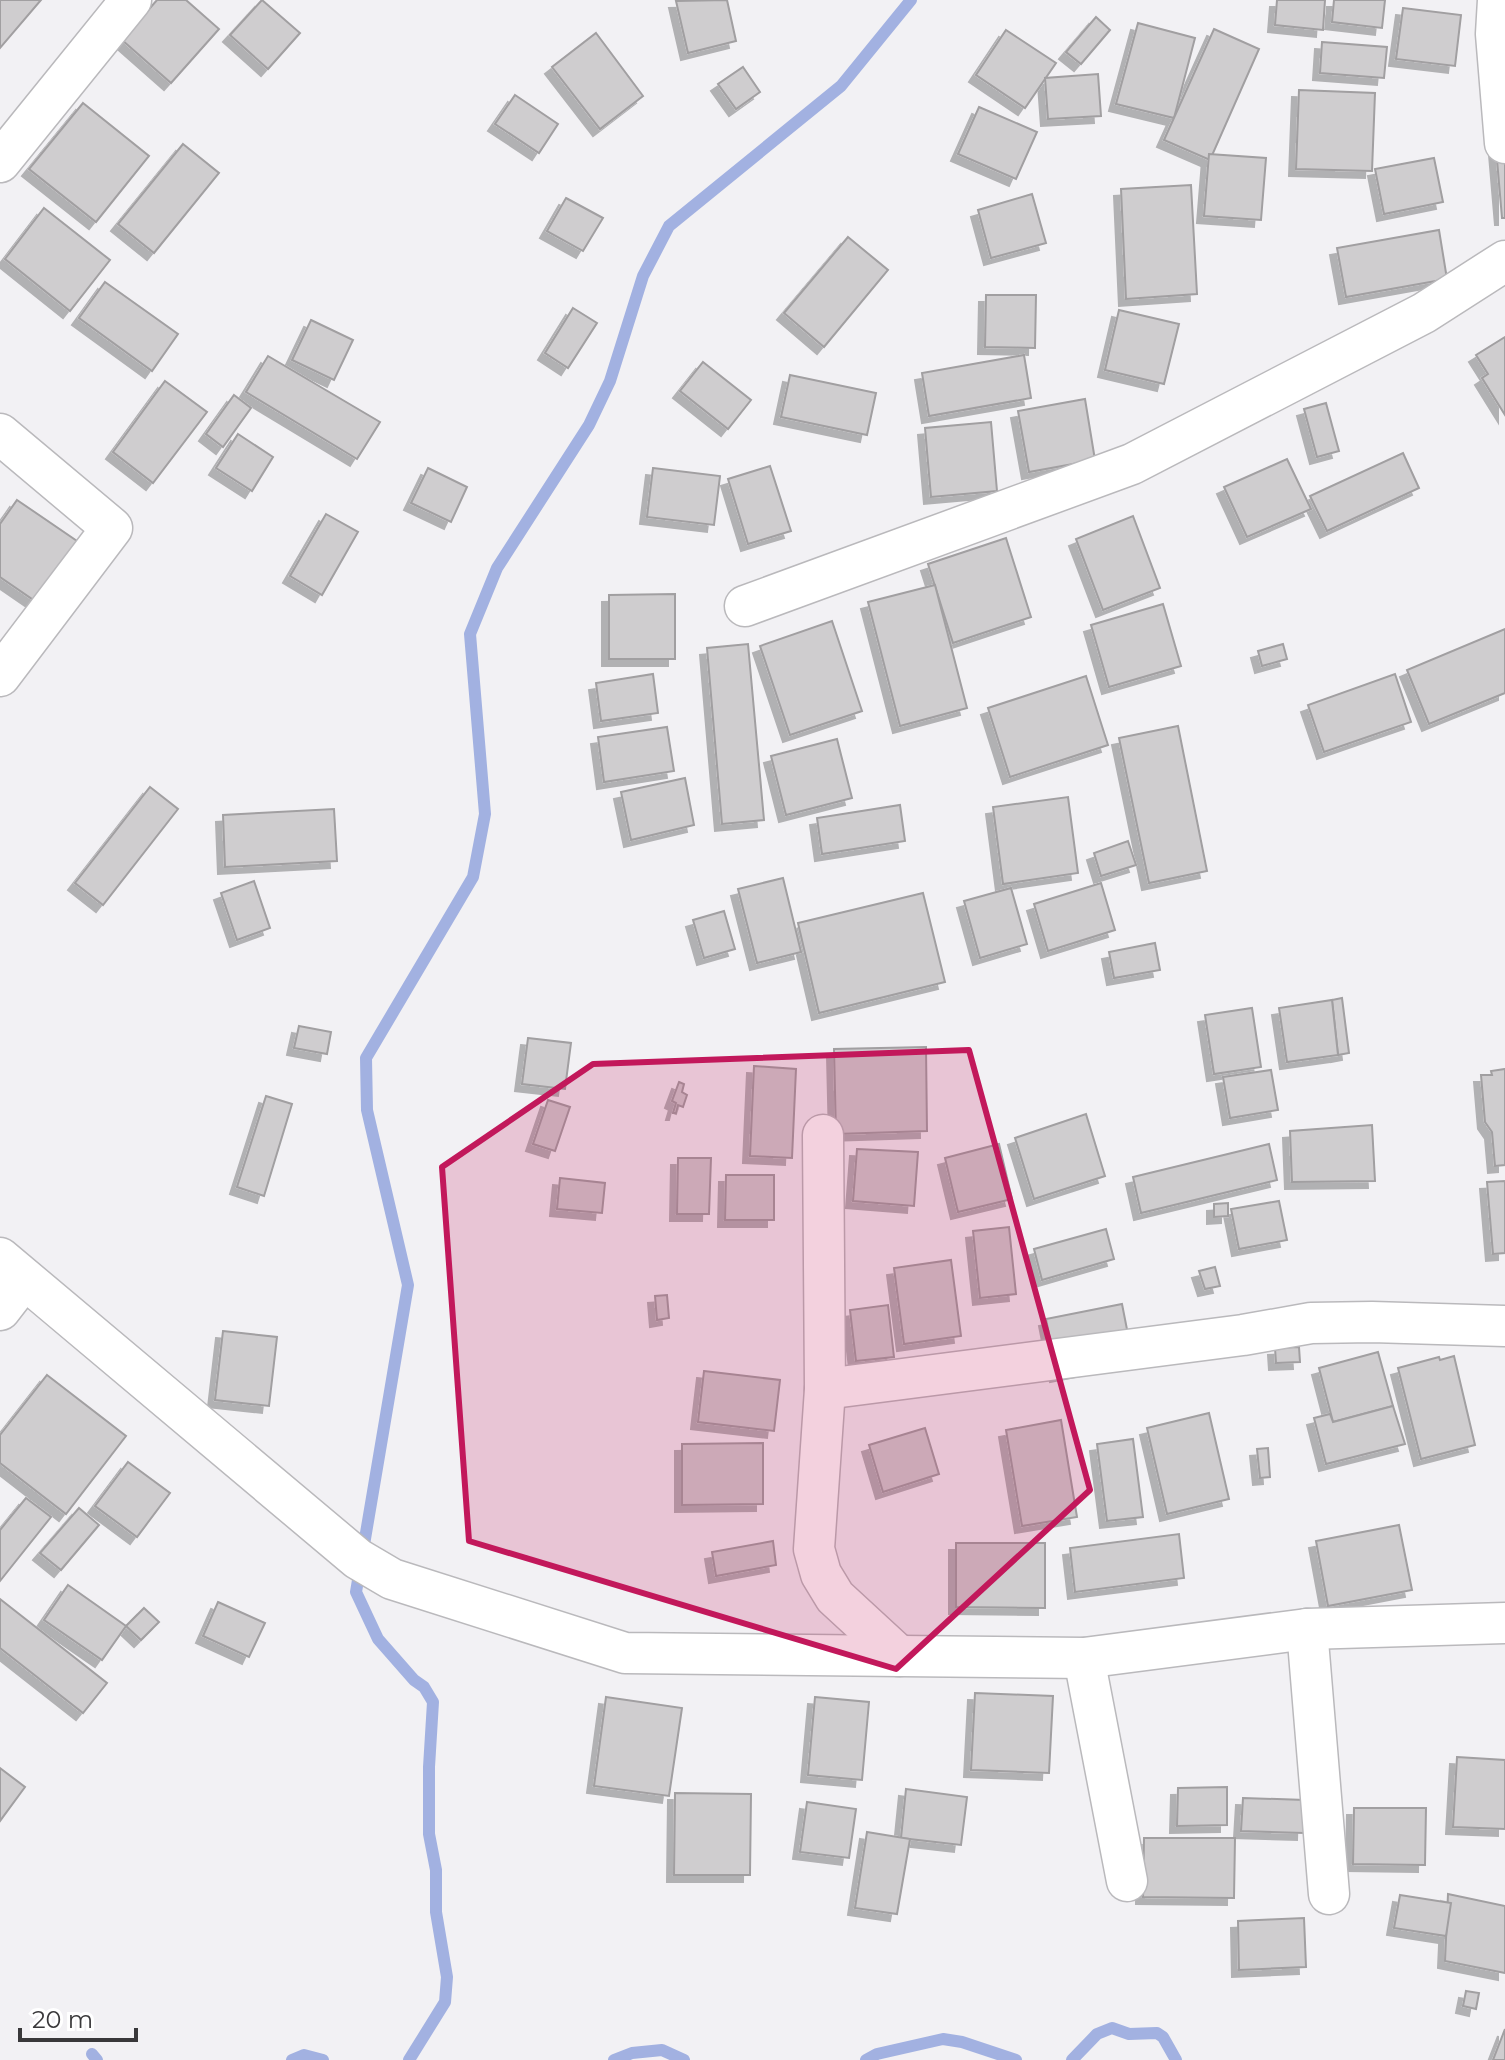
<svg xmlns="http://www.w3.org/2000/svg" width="1505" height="2060" font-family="Montserrat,sans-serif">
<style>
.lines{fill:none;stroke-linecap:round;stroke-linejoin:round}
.stream{stroke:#a2b1e1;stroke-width:12}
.building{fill:#cfcdcf;stroke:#a19fa1;stroke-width:2;filter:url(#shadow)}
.minor-casing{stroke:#bab9bc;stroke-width:43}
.minor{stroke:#fff;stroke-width:40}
.marked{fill:#c2185b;fill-opacity:0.2;stroke:#c2185b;stroke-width:6;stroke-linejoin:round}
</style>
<defs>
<filter id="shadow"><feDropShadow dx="-7" dy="7" stdDeviation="0" flood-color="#0004"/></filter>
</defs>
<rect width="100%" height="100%" fill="#f2f1f4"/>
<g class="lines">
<!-- stream -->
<g class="stream">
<polyline points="92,2054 97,2060"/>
<polyline points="292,2060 304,2055 323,2060"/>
<polyline points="409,2060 445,2002 447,1977 436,1912 436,1870 429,1834 429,1767 433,1702 424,1687 414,1680 378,1639 356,1592 408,1285 367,1110 366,1058 473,877 485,814 470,634 497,568 589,425 610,381 643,276 669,226 841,86 911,0"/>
<polyline points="614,2060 632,2053 662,2050 684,2060"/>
<polyline points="866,2060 877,2054 943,2039 962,2042 1016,2060"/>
<polyline points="1072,2060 1097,2034 1112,2028 1129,2034 1157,2033 1163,2037 1176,2060"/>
</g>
</g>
<!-- building -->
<g class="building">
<polygon points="0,0 41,0 0,48"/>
<polygon points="157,0 186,0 219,29 171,83 122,40"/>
<polygon points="262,0 300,33 268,69 230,35"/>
<polygon points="727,0 736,41 688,53 676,1"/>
<polygon points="1277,0 1325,0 1323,30 1275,25"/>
<polygon points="1334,0 1385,0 1382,28 1332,22"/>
<polygon points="1403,8 1461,15 1455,66 1396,59"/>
<polygon points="1096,17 1110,30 1081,64 1066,52"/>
<polygon points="1138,23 1195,38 1174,118 1116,104"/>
<polygon points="1214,29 1259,49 1210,160 1164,140"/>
<polygon points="1006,30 1056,63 1025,108 976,75"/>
<polygon points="596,33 643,96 600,129 552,67"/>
<polygon points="1322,42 1387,47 1384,78 1320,73"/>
<polygon points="743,67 760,92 736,109 718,84"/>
<polygon points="1098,74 1101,116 1048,119 1045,78"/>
<polygon points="1299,90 1375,93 1372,171 1296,169"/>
<polygon points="515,95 558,124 539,153 495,124"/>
<polygon points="83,103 149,156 96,222 29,169"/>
<polygon points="979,107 1037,132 1016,179 958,154"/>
<polygon points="183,144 219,173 154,253 118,224"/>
<polygon points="1505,147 1505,218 1502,218 1496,148"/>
<polygon points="1209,154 1266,158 1261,220 1204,216"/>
<polygon points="1434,158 1443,202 1384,214 1375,169"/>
<polygon points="1191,185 1197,294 1126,299 1121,189"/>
<polygon points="1032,194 1046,243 991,258 978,210"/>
<polygon points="566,198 603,218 583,251 547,231"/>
<polygon points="44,208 110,260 70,311 5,259"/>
<polygon points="1439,230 1447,279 1346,297 1337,248"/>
<polygon points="848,237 888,270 824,347 784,313"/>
<polygon points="105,282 178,334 152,371 79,318"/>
<polygon points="986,295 1036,295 1035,348 985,347"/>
<polygon points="573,308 597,323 568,368 545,353"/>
<polygon points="1119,310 1179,324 1164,384 1105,370"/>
<polygon points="311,320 353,340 334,380 292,360"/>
<polygon points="1505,337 1505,415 1482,378 1488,374 1476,355"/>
<polygon points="1024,355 1031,398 929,416 922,373"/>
<polygon points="268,356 380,422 357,459 246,392"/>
<polygon points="703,362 751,400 728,429 680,391"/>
<polygon points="790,375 876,393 867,435 781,417"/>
<polygon points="165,381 207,412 153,483 113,452"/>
<polygon points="234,395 251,408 223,447 206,434"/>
<polygon points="1085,399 1095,460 1029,472 1018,411"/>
<polygon points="1326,403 1339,451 1317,457 1304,409"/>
<polygon points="991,422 997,491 931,497 925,428"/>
<polygon points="238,434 273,457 252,491 216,468"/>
<polygon points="1403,453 1419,488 1327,531 1310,496"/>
<polygon points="1287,459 1311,509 1247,537 1224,487"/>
<polygon points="770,466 791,531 748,544 728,479"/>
<polygon points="428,468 467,487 451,522 411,503"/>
<polygon points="653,468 720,476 714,525 647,517"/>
<polygon points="17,500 77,541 35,601 0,577 0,524"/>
<polygon points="326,514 358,532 322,595 290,576"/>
<polygon points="1133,516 1160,588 1103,610 1076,539"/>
<polygon points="1006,538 1031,617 953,643 928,564"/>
<polygon points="935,585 967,708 900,726 868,602"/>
<polygon points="675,594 675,659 609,659 609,595"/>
<polygon points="1163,604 1181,666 1109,687 1091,625"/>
<polygon points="832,621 862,711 790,735 760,646"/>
<polygon points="1505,629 1505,693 1429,724 1407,670"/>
<polygon points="748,644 764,820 722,824 707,648"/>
<polygon points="1283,644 1287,659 1262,666 1258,651"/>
<polygon points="653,674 658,713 601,721 596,683"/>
<polygon points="1395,674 1411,722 1324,752 1308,705"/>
<polygon points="1086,676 1108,745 1010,777 988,708"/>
<polygon points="1178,726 1207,871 1149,883 1119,738"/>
<polygon points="667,727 674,771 604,782 598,737"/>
<polygon points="837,739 852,798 786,815 771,756"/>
<polygon points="685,778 694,825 631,840 621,792"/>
<polygon points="150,787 178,809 103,905 75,883"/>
<polygon points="1068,797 1078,873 1003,884 993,807"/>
<polygon points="900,805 905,841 822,854 817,818"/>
<polygon points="334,809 337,861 225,867 223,815"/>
<polygon points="1128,841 1136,865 1101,876 1094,853"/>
<polygon points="783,878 801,952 757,963 738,889"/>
<polygon points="254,881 270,928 237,940 221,893"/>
<polygon points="1101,883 1115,930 1048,951 1034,904"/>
<polygon points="1011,888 1027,944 980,958 964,901"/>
<polygon points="923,893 945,982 819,1013 798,923"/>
<polygon points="724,911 735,949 704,958 693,920"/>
<polygon points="1155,943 1160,970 1114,978 1109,952"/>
<polygon points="1342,998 1349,1053 1338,1055 1332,1000"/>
<polygon points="1332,1000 1338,1055 1287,1062 1279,1008"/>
<polygon points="1252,1008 1261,1067 1214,1074 1205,1015"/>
<polygon points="299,1026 331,1032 327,1054 294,1048"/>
<polygon points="528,1038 571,1043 565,1089 522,1084"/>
<polygon points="926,1047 927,1131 836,1134 834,1049"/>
<polygon points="754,1066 796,1069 792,1158 750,1156"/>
<polygon points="1505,1069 1505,1165 1495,1166 1492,1132 1485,1122 1481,1075 1492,1075 1491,1071"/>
<polygon points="1271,1070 1278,1110 1230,1118 1223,1077"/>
<polygon points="679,1082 684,1084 682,1092 687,1095 683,1107 678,1105 676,1113 673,1113 676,1103 672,1101"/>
<polygon points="266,1096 292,1104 264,1196 237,1187"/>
<polygon points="548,1100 570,1107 555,1151 533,1144"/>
<polygon points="1086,1114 1105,1176 1034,1199 1015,1138"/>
<polygon points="1372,1125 1375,1181 1292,1182 1290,1131"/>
<polygon points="999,1144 1012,1199 958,1212 945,1158"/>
<polygon points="1269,1144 1277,1180 1141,1213 1133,1177"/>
<polygon points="857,1149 918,1152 914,1206 853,1201"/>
<polygon points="678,1158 711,1158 709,1214 677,1214"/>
<polygon points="726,1175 774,1175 774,1220 725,1220"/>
<polygon points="560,1178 605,1183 602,1213 557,1209"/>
<polygon points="1505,1181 1505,1253 1493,1254 1487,1182"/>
<polygon points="1279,1201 1287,1240 1239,1249 1231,1209"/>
<polygon points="1228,1203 1228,1216 1214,1217 1214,1204"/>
<polygon points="1009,1227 1016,1294 980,1298 973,1231"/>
<polygon points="1106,1229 1114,1259 1042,1280 1034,1249"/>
<polygon points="951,1260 961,1336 904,1344 894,1268"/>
<polygon points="1215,1267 1220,1286 1205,1289 1199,1271"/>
<polygon points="667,1295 669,1318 657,1320 655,1296"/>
<polygon points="1122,1304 1133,1360 1057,1375 1046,1319"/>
<polygon points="888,1305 894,1357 856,1361 850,1310"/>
<polygon points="223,1331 277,1337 269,1406 215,1400"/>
<polygon points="1299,1347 1300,1362 1276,1363 1275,1348"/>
<polygon points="1378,1352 1393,1406 1333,1422 1319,1368"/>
<polygon points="1454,1356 1475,1445 1421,1459 1398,1368 1439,1357 1440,1360"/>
<polygon points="704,1371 780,1380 774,1431 698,1422"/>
<polygon points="47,1375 126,1436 66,1514 0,1463 0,1435"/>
<polygon points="1393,1406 1405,1444 1326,1464 1314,1418 1330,1414 1333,1422"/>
<polygon points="1209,1413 1229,1499 1167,1514 1147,1428"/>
<polygon points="1061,1420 1077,1517 1022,1526 1006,1430"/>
<polygon points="925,1428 939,1474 883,1492 869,1445"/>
<polygon points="1133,1439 1143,1517 1107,1521 1097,1444"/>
<polygon points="763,1443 763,1504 682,1505 682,1444"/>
<polygon points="1268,1448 1270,1477 1260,1478 1257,1449"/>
<polygon points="128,1462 170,1493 137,1537 95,1506"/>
<polygon points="26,1498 51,1517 0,1581 0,1530"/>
<polygon points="79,1508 99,1525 61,1570 40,1553"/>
<polygon points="1399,1525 1412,1590 1328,1606 1316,1541"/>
<polygon points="1179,1534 1184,1578 1075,1592 1070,1548"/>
<polygon points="773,1541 776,1565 716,1576 712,1552"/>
<polygon points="956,1543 1045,1543 1045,1608 956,1607"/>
<polygon points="68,1585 126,1626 102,1660 44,1620"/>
<polygon points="0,1599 107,1683 83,1713 0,1648"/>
<polygon points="218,1602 265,1623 249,1657 203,1636"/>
<polygon points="144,1608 159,1622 141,1640 126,1626"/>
<polygon points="975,1693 1053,1696 1049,1773 971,1770"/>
<polygon points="606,1697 682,1708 669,1796 594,1786"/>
<polygon points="815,1697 869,1702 862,1780 808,1775"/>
<polygon points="1457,1757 1505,1760 1505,1829 1453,1827"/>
<polygon points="0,1768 25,1787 0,1821"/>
<polygon points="1227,1787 1227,1825 1177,1826 1178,1788"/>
<polygon points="906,1789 967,1797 961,1845 901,1838"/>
<polygon points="675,1793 751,1794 750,1875 674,1875"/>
<polygon points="1243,1798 1305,1800 1304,1833 1241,1831"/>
<polygon points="807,1802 856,1809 849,1858 800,1852"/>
<polygon points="1354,1808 1426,1808 1425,1865 1353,1864"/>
<polygon points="867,1832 910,1839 897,1914 855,1908"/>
<polygon points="1144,1838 1235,1838 1234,1898 1143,1897"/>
<polygon points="1448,1894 1505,1906 1505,1973 1445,1961"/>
<polygon points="1400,1895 1451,1903 1446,1936 1394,1928"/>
<polygon points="1304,1918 1306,1967 1239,1970 1238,1921"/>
<polygon points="1466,1991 1479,1993 1476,2009 1463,2006"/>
<polygon points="1505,2029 1505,2060 1493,2060"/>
</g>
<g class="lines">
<defs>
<g id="minor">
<polyline points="1498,0 1496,34 1505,143"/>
<polyline points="0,162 131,0"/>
<polyline points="0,434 112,528 0,676"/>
<polyline points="745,606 1132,464 1424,313 1505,261"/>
<polyline points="823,1135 825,1389 814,1549 821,1574 835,1597 899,1656"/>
<polyline points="0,1258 358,1559 392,1579 625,1653 1084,1658 1307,1629 1505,1623"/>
<polyline points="0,1310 24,1279"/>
<polyline points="825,1389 1243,1335 1311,1323 1372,1322 1505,1326"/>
<polyline points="1307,1629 1329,1894"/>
<polyline points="1084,1658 1127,1881"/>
</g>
</defs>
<!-- minor casing -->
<use href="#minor" class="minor-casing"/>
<!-- minor -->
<use href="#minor" class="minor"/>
</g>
<!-- marked area -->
<path class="marked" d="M969,1050L1090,1490L896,1669L469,1541L442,1167L593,1064Z"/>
<!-- scale -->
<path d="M20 2028v12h116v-12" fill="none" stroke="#39383a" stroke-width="4"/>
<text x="32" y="2028" font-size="24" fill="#39383a" stroke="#ffffff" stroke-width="6" paint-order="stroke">20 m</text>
</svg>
